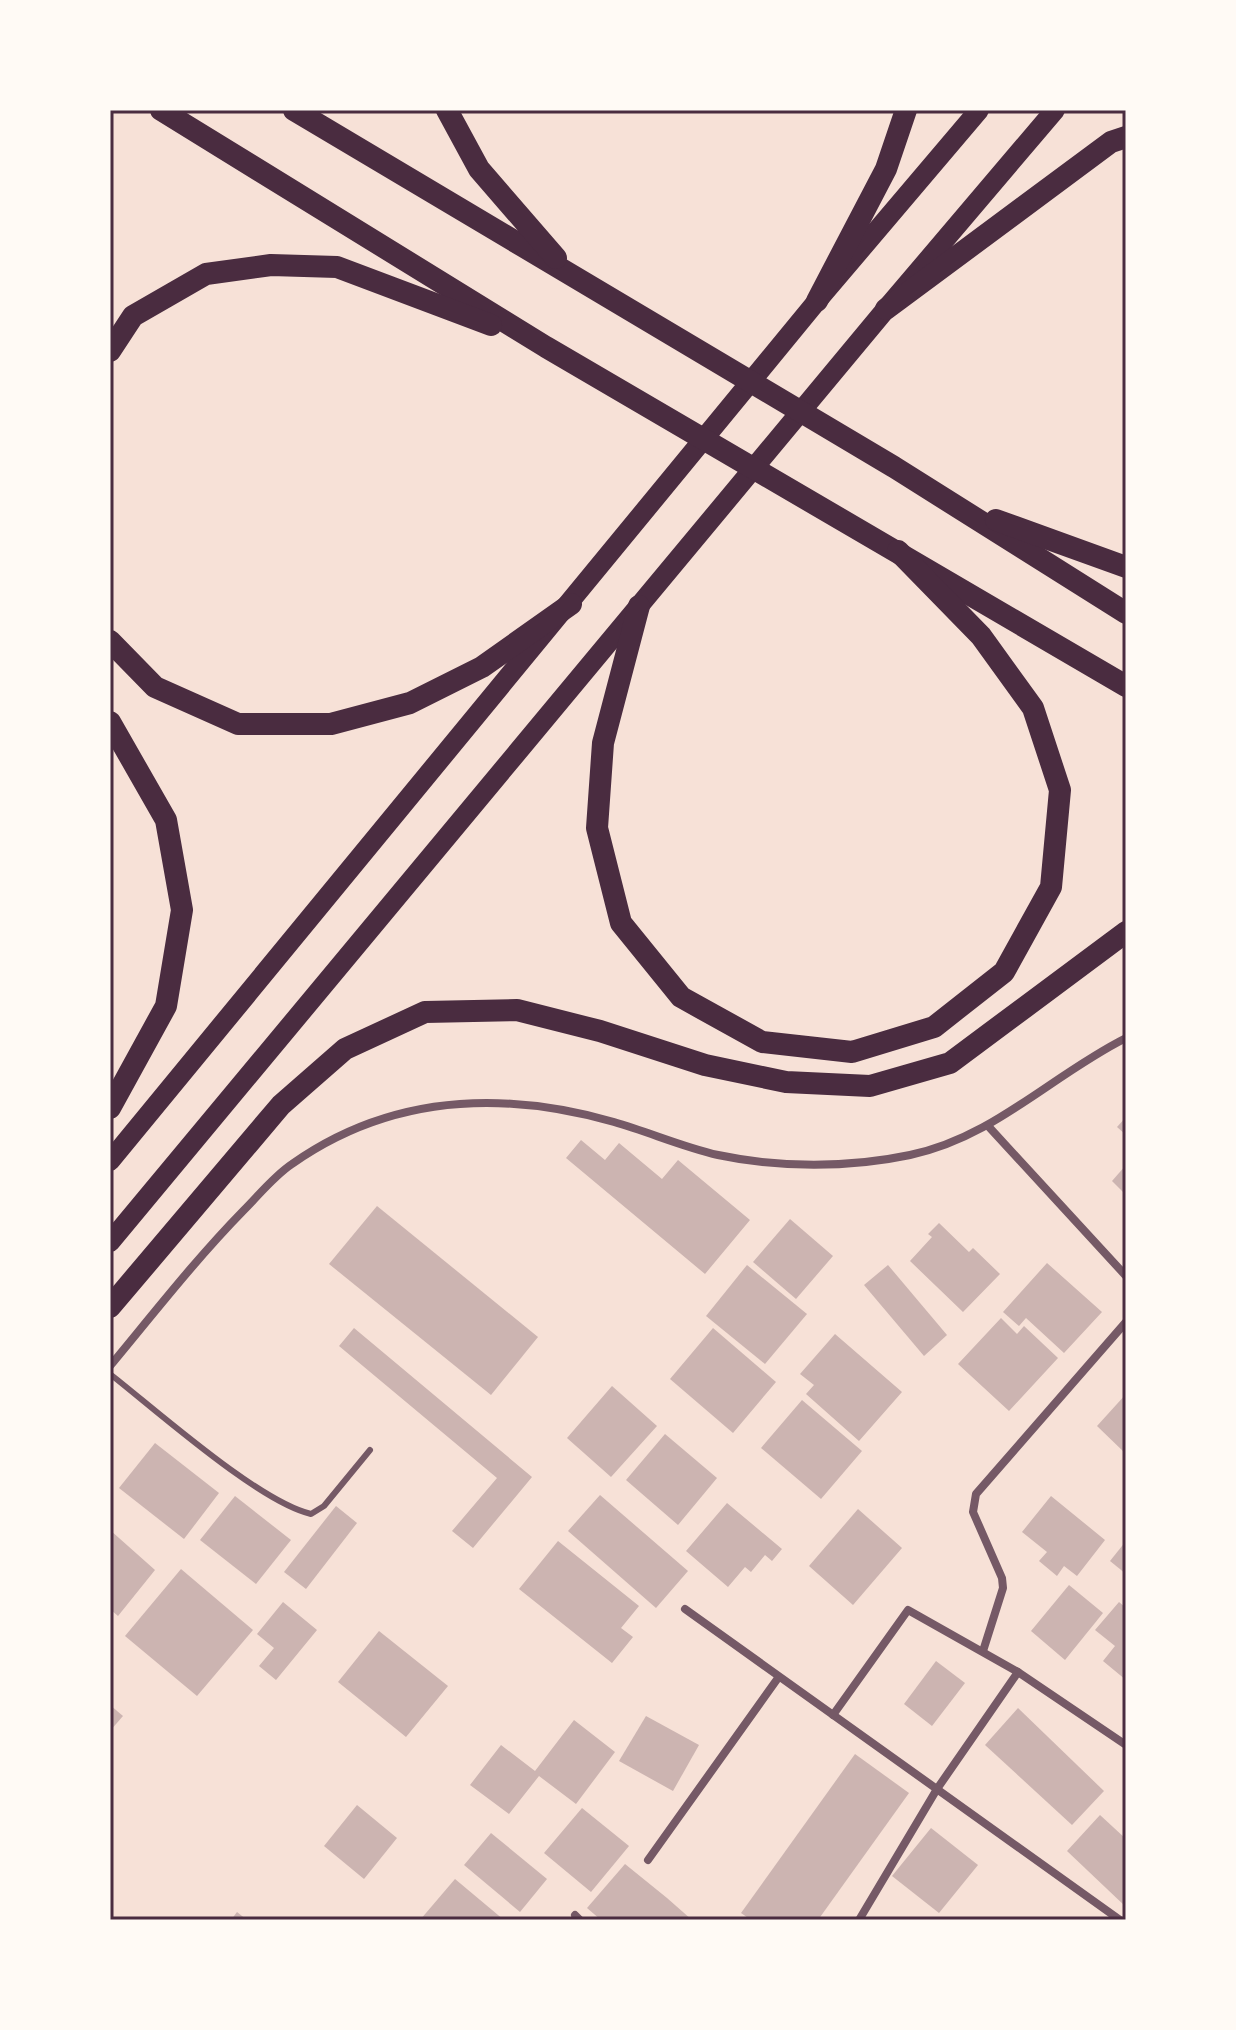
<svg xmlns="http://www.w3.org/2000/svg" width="1236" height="2030" font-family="Quicksand,sans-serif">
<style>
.building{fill:#ccb4b1}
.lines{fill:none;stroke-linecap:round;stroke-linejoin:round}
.service{stroke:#755966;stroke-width:6}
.minor{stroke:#755966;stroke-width:8}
.primary{stroke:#4a2c40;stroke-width:20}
.trunk{stroke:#4a2c40;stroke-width:22}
.neatline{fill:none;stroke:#4a2c40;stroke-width:3}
</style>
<rect width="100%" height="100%" fill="#f7e1d7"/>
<!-- building -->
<g class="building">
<polygon points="1126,1117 1126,1135 1117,1127"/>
<polygon points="581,1140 605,1160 619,1143 662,1179 678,1160 750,1220 705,1274 566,1158"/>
<polygon points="1126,1165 1126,1195 1112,1181"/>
<polygon points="377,1206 538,1337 491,1395 329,1264"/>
<polygon points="790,1219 833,1256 796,1299 753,1262"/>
<polygon points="939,1223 969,1252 973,1248 1000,1274 963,1312 910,1261 932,1237 928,1234"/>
<polygon points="1047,1263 1102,1312 1064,1353 1026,1318 1019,1326 1003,1312"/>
<polygon points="747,1265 807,1314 765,1364 706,1316"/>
<polygon points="888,1265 947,1335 924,1356 864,1285"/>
<polygon points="1001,1318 1017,1334 1024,1326 1058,1358 1009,1411 958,1364"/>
<polygon points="354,1328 532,1477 473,1548 452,1531 497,1478 339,1346"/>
<polygon points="713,1328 776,1382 733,1433 670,1379"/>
<polygon points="835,1334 902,1392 859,1441 806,1394 814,1385 800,1374"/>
<polygon points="612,1386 657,1426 611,1477 567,1438"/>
<polygon points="1126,1394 1126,1454 1097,1426"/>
<polygon points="802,1400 862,1451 821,1499 761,1448"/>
<polygon points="665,1434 717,1478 678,1525 626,1480"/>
<polygon points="155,1443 219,1493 184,1539 119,1488"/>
<polygon points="600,1495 688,1571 656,1608 568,1531"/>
<polygon points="235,1496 291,1540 256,1584 200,1540"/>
<polygon points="1051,1496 1105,1540 1077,1576 1064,1566 1057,1576 1039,1561 1047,1552 1022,1532"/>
<polygon points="727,1503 782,1549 772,1561 765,1555 751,1572 745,1567 728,1587 686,1551"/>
<polygon points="336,1506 357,1523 306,1589 284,1572"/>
<polygon points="858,1509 902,1548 853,1605 809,1566"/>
<polygon points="110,1530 155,1570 118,1616 110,1609"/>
<polygon points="558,1541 639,1606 621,1628 633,1637 612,1663 519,1589"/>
<polygon points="1126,1541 1126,1574 1110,1561"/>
<polygon points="181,1569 253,1630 197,1696 125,1636"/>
<polygon points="1069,1585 1103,1613 1065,1660 1031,1631"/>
<polygon points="283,1602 317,1630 276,1680 259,1666 274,1648 257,1634"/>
<polygon points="1119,1602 1126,1608 1126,1680 1103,1661 1115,1646 1095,1630"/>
<polygon points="379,1631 448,1686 406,1737 338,1682"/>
<polygon points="936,1661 965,1683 932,1726 904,1704"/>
<polygon points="110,1705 123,1716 110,1731"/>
<polygon points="1018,1708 1104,1791 1072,1825 985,1745"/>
<polygon points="646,1716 699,1745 673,1791 619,1761"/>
<polygon points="574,1720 615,1752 576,1804 539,1776 509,1814 470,1785 501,1745 535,1771"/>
<polygon points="855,1754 909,1793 818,1920 751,1920 741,1913"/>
<polygon points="357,1805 397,1838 364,1879 324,1846"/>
<polygon points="582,1808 629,1846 591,1892 544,1853"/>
<polygon points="1100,1815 1126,1839 1126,1907 1067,1851"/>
<polygon points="931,1828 978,1865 939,1913 892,1876"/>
<polygon points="491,1833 547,1879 520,1912 464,1865"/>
<polygon points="625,1864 667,1898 692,1920 601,1920 587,1908"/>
<polygon points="455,1879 504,1920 420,1920"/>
<polygon points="237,1912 247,1920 231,1920"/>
</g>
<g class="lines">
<!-- service -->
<path class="service" d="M110,1374C156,1410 259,1502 311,1514L324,1506L370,1450"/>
<!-- minor -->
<g class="minor">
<polyline points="989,1127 1126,1276"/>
<path d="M110,1366C154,1313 196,1259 244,1210C259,1195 274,1176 292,1164C390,1095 501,1090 614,1122C649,1132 683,1147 718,1155C779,1168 849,1168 910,1155C993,1138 1052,1075 1126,1038"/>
<polyline points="685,1609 1120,1920"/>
<polyline points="983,1651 1003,1588 1002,1578 973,1512 976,1494 1126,1322"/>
<polyline points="833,1715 908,1610 1018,1672"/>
<polyline points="648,1860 778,1678"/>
<polyline points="575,1915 580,1920"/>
<polyline points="859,1920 937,1789 1018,1672 1126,1745"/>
</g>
<!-- primary -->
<g class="primary">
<polyline points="110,1161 817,301 979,110"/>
<polyline points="110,1242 886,309 1055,110"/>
</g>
<!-- trunk -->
<g class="trunk">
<polyline points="161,110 546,347 1126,686"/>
<polyline points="294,110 894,467 1126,613"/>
<polyline points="447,110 479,169 556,258"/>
<polyline points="817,301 886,169 906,110"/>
<polyline points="886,309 1111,142 1126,137"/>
<polyline points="110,351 133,316 206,274 271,265 337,267 491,325"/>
<polyline points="996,520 1126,567"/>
<polyline points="639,606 603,743 597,828 621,923 681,997 762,1042 852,1052 934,1027 1004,972 1051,887 1060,790 1033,708 981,636 898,551"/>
<polyline points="110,641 155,687 238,724 331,724 410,703 482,667 571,604"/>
<polyline points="110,722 166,820 182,910 166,1006 110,1108"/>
<polyline points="110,1307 281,1105 345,1049 425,1012 517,1010 600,1031 705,1065 786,1082 870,1086 950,1063 1126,932"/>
</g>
</g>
<!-- border -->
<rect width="1236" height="2030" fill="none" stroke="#fffaf5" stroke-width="224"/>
<rect x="112" y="112" width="1012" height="1806" class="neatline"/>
</svg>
